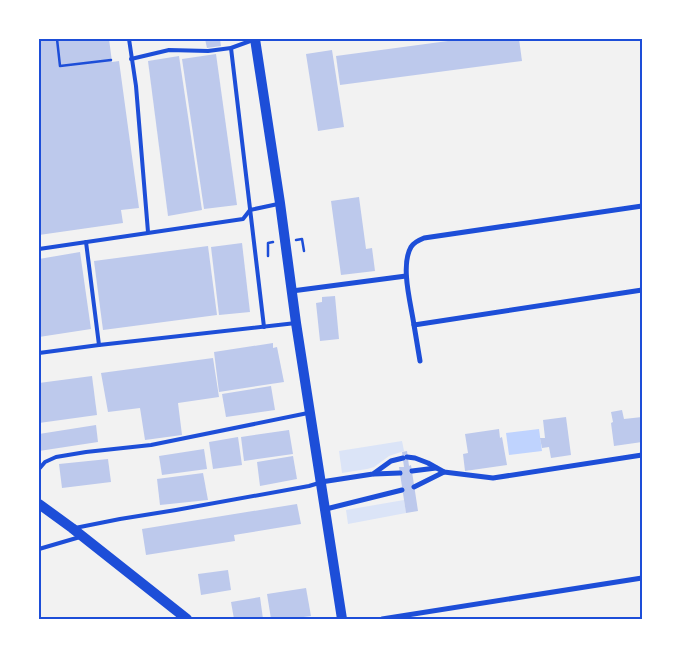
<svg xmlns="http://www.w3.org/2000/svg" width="681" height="658" font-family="Karla,sans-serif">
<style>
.green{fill:#dbe4f7}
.water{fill:#bfd3fe}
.building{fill:#bdc9ec}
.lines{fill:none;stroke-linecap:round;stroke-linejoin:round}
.path{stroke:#1d4ed8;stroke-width:2.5}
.service{stroke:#1d4ed8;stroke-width:4}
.minor{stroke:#1d4ed8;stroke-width:5}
.secondary{stroke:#1d4ed8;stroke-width:10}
.neatline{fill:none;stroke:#1d4ed8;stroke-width:2}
</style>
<rect width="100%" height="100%" fill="#f2f2f2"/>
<!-- green -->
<g class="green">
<polygon points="402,441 404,451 389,456 374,467 367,469 342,473 339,451"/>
<polygon points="404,500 406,513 348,524 346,510"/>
</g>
<!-- water -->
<polygon class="water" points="539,429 542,451 509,455 506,433"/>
<!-- building -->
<g class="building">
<polygon points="39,39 109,39 112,62 119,61 139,208 121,210 123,223 39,235"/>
<polygon points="205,39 220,39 221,46 207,48"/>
<polygon points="463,39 519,39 522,61 340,85 336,56"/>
<polygon points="332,50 344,127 318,131 306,54"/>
<polygon points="216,54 237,205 204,209 182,59"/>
<polygon points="179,56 202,210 168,216 148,61"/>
<polygon points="359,197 366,249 372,248 375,271 341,275 331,201"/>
<polygon points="242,243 250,312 219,315 211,247"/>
<polygon points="208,246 217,315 103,330 94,261"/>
<polygon points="80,252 91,329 39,337 39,259"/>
<polygon points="335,296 339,339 320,341 316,303 322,302 322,297"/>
<polygon points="273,343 273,348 277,347 284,382 219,392 214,352"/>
<polygon points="213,358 219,397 178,403 182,435 145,440 140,408 108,412 101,373"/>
<polygon points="92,376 97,415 39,423 39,383"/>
<polygon points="271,386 275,410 226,417 222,394"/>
<polygon points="622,410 624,419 642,417 642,442 614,446 611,423 613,422 611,412"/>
<polygon points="566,417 571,455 551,458 549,447 542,448 540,438 545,438 543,420"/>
<polygon points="96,425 98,442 39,451 39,434"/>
<polygon points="499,429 500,438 502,437 507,465 465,471 463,454 468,453 465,434"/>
<polygon points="289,430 293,454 244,461 241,437"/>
<polygon points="238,437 242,465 213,469 209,442"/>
<polygon points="204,449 207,469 162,475 159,456"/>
<polygon points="407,451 409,466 411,465 418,511 406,513 399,467 404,467 402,452"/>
<polygon points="293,456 297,479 260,486 257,462"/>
<polygon points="108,459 111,482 62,488 59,464"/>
<polygon points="203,473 208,500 160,505 157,479"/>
<polygon points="297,504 301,524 234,535 235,541 146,555 142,529"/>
<polygon points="228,570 231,590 201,595 198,574"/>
<polygon points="306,588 311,616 289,619 271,619 267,594"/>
<polygon points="260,597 263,619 234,619 231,602"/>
</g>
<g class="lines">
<!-- path -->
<g class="path">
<polyline points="57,39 60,66 111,60"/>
<polyline points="296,240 302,239 304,251"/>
<polyline points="268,256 268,243 273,242"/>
</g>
<!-- service -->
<g class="service">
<polyline points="129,39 136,86 148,232"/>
<polyline points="231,48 264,327"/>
<polyline points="131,59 169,50 208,51 231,48 253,40"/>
<polyline points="86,242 99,345"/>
<polyline points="39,249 243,219 250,210 278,204"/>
<polyline points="39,353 99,345 296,323"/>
<polyline points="39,469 45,462 56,457 86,452 151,445 308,413"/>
<polyline points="75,528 120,519 176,510 309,486 319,483"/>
<polyline points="39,549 80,537"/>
</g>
<!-- minor -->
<g class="minor">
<path d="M642,206L424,238C419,240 414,242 411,247C400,266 411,304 414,325L642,290"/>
<polyline points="292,291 406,276"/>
<polyline points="414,325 420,361"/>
<polyline points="407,457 415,458 428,463 444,472 493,478 642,455"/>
<polyline points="412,471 436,468"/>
<polyline points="374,474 400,473"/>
<polyline points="321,482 373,474 391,461 403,458"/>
<polyline points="414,487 444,472"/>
<polyline points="326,509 402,490"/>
<polyline points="382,619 642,578"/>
</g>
<!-- secondary -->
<g class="secondary">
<polyline points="255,39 280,203 296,323 342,619"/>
<polyline points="39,504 72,528 187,619"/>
</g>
</g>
<!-- border -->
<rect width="681" height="658" fill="none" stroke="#ffffff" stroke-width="80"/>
<rect x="40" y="40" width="601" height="578" class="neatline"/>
</svg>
